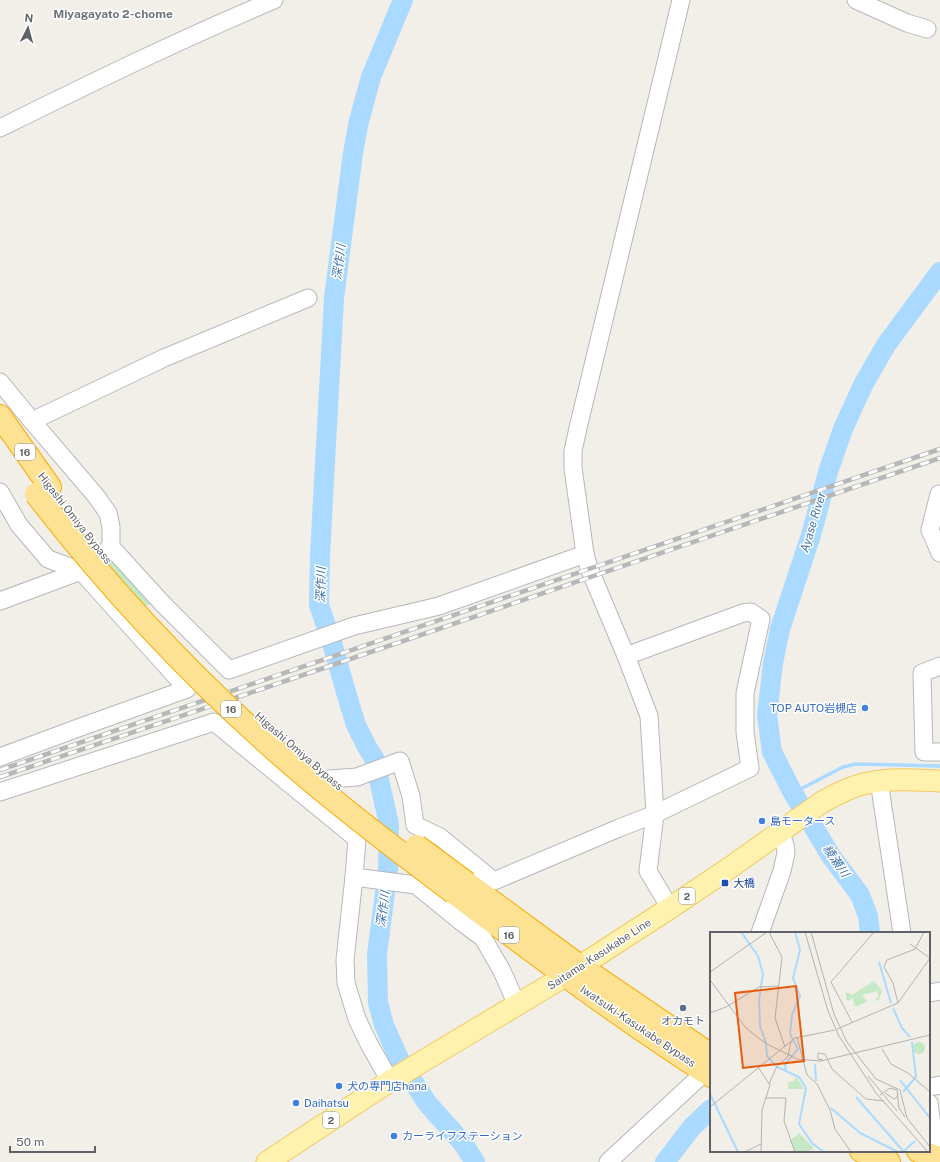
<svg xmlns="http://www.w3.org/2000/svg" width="940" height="1162" font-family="'Public Sans','Noto Sans JP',sans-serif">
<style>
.green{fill:#c5e8c5}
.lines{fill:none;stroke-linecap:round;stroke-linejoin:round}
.stream{stroke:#aadaff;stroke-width:3.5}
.river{stroke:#aadaff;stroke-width:20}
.minor-casing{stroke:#b5b8bc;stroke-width:19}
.major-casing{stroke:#f2c960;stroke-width:23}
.highway-casing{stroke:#f9ab00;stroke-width:24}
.minor{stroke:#fff;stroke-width:17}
.major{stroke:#fff2af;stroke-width:21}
.highway{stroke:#fde293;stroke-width:22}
.rail-casing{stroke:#b6b7b8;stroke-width:4.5}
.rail{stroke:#fff;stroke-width:3;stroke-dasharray:9;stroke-linecap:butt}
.highway-bridge-casing{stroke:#f9ab00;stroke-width:24;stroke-linecap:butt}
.highway-bridge{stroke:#fde293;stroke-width:22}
.shop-dot{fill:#3f7fe0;stroke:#fff;stroke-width:1.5}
.transit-dot{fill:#1a4fb4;stroke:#fff;stroke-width:1.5}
.service-dot{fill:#5c6f8a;stroke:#fff;stroke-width:1.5}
.labels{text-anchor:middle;stroke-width:3;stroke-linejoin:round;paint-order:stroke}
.shield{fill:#fff;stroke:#8f9295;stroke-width:1}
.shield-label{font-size:10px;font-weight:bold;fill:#5f6368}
.street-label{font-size:11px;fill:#5f6368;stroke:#fff}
.shop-label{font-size:11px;fill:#366cbe;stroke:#fff;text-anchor:start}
.transit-label{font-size:11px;fill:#164399;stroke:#fff;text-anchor:start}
.service-label{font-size:11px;fill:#4e5e75;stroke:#fff}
.neighbourhood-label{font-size:12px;font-weight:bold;fill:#70757a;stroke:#fff}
.water-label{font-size:12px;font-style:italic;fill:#4174aa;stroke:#fff}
.inset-river{fill:none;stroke:#aadaff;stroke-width:2}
.inset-road{fill:none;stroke:#b3b3b1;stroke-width:1}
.view{fill:#e8590c;fill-opacity:0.15;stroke:#e8590c;stroke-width:2}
.inset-edge{fill:none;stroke:#5f6368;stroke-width:2}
</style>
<rect width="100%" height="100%" fill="#f1efe8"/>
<!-- green -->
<polygon class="green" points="110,555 155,602 127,614 87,572"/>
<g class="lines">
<!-- stream -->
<polyline class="stream" points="793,793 843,767 856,764 940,766"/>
<!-- river -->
<g class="river">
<polyline points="403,0 371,77 359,121 353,153 334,298 320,555 319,605 332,643 348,699 356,725 367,747 374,758 389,824 388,870 377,954 378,1003 384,1025 400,1061 427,1103 462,1142 475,1162"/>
<polyline points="870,933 868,916 860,895 831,856 793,793 772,752 767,715 773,663 780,629 811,535 828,472 843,429 863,385 886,345 940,272"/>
<polyline points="665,1162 692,1127 711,1109"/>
</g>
<defs>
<g id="minor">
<polyline points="856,0 907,23 927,29"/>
<path d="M0,128C91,83 181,39 274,0"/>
<polyline points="0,382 32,421 96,496 108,513 111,527 111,547 162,603 229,670 354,626 439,606 585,554"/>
<polyline points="32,421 164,358 308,298"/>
<polyline points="0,492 19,525 48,559 81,571 187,689 78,728 0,757"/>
<polyline points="940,495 939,494 930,530 940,553"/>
<polyline points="0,601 81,571 111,547"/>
<polyline points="940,666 922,673 924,752 940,752"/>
<polyline points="879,781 902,933"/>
<polyline points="287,782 357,777 400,761 411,796 415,825 440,837 494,881 619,828 655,814 750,768 745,732 745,693 761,619 751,612 743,613 626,656"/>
<polyline points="0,792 214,722 357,839 354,877 345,960 346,983 357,1019 369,1044 390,1081"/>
<polyline points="354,877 416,885 460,921 483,938 502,971 517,1005"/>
<polyline points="670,908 648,871 655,814 649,716 626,656 589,568 585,554 573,468 573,451 578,428 681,0"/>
<polyline points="760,933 782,871 786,853 785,845 780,831"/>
<polyline points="929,993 940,991"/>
<polyline points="929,1087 940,1085"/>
<polyline points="929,1103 937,1162"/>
<polyline points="608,1162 705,1072 711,1063"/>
</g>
<path id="major" d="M267,1162L390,1081L433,1055L565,976L670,908L728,869L822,802C837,794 852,786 868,783C892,778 917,780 940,781"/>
<g id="highway">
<polyline points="0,416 50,487"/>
<polyline points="467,883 580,966 711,1055"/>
<path d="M454,893C538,956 622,1019 711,1076"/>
<polyline points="861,1151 889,1162"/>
<polyline points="918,1151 940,1158"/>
</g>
</defs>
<!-- minor casing -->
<use href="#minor" class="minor-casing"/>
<!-- major casing -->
<use href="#major" class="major-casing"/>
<!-- highway casing -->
<use href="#highway" class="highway-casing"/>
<!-- minor -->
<use href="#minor" class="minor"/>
<!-- major -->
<use href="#major" class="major"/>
<!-- highway -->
<use href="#highway" class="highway"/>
<defs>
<g id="rail">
<polyline points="0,770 940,449"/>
<polyline points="0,777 315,671 940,458"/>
</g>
</defs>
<!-- rail casing -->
<use href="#rail" class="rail-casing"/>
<!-- rail -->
<use href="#rail" class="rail"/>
<defs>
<g id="highway-bridge">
<path d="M36,494C114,595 203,689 300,772C349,814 402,854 454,893"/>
<polyline points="417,846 467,883"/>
</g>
</defs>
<!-- highway-bridge casing -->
<use href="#highway-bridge" class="highway-bridge-casing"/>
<!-- highway-bridge -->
<use href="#highway-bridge" class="highway-bridge"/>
</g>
<!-- markers -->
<g class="shop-dot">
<circle cx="865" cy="708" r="4"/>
<circle cx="762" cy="821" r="4"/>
<circle cx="339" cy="1086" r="4"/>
<circle cx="296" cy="1103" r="4"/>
<circle cx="394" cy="1136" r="4"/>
</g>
<rect class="transit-dot" x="721" y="879" width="8" height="8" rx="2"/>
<circle class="service-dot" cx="683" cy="1008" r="4"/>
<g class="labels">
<!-- shield labels -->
<g class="shield">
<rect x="15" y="444" width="20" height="16" rx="3"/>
<rect x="221" y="701" width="20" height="16" rx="3"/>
<rect x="679" y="888" width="16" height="16" rx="3"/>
<rect x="499" y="927" width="20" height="16" rx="3"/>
<rect x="323" y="1112" width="16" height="16" rx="3"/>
</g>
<g class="shield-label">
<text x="25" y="456">16</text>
<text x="231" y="713">16</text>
<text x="687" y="900">2</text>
<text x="509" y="939">16</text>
<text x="331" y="1124">2</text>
</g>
<!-- street labels -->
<g class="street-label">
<text transform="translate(75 518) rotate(52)" y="4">Higashi Omiya Bypass</text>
<text transform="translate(299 751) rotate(41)" y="4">Higashi Omiya Bypass</text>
<text transform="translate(599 954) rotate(-33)" y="4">Saitama-Kasukabe Line</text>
<text transform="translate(638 1026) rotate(34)" y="4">Iwatsuki-Kasukabe Bypass</text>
</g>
<!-- shop labels -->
<g class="shop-label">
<text x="857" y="712" text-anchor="end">TOP AUTO岩槻店</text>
<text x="770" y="825">島モータース</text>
<text x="347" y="1090">犬の専門店hana</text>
<text x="304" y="1107">Daihatsu</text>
<text x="402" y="1140">カーライフステーション</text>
</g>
<!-- transit labels -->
<g class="transit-label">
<text x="733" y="887">大橋</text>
</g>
<!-- service labels -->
<g class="service-label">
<text x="683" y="1025">オカモト</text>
</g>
<!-- neighbourhood labels -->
<g class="neighbourhood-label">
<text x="113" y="18">Miyagayato 2-chome</text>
</g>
<!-- water labels -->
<g class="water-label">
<text transform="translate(339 262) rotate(-83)" y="4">深作川</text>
<text transform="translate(813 522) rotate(-73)" y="4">Ayase River</text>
<text transform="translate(321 585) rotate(-89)" y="4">深作川</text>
<text transform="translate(836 861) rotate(55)" y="4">綾瀬川</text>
<text transform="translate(383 909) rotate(-82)" y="4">深作川</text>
</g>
</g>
<!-- overview -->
<g transform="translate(710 932)">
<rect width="220" height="220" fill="#f1efe8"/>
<path d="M164,49L172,59L168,69L165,68L168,65V59L152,63L157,70L147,74H144L143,66L138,69L136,67V60L142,63ZM203 116a6 6 0 1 1 12 0a6 6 0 1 1-12 0ZM86,145L89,149L94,157H78V150H83ZM89,201L104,216L97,220H85L80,209Z" fill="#c5e8c5"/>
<path class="inset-river" d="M31,0L48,24L53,42L49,68L50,94L56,111L57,124L67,135L89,145L96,156L89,192L102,211L114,220M169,30L181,71M183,76L192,96L200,105M105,132L106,149M76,139L75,132L88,117L80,102L82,83L90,64L83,46L90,18L85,0M190,148L220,186M193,160L206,145L202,110M0,162L28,220M146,165L194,220M121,176L150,201L188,220M194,219L205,209"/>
<path class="inset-road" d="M59,0L72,25L65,86L75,115M95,0L118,79L129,104L166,161L218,220M101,0L124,82L137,110L166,147L190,158L197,186L220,215M200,12L220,26M0,40L57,0M0,48L36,96L55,111L87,127L111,129L220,103M188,71L183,51L174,35L177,28L205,17L214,0M0,81L16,75L49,55L69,54M142,90L121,50L164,0M127,97L188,71L220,26M87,105L97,143L107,152L120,178L125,197L141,220M172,117L181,132L198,141L220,160M113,128L108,127V121L115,122L122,137L156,167L174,169M48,135L60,153L52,178L51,220M158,144L187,179M59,152L66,136L78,124L81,109M175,161L184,167L187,165L188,161M170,163L180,156L187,158L189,176L195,185M55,166H76L74,189L85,220M0,175L85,106L125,98M35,220L51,212"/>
<path class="view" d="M86,54L94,129L33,136L25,61Z"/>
<rect width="220" height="220" class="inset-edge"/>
</g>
<!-- north arrow -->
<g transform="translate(28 28) rotate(6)" stroke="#ffffff" stroke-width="3" paint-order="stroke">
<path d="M0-3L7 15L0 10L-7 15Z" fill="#5f6368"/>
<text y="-6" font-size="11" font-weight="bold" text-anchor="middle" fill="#5f6368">N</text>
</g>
<!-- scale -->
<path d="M10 1146v6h85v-6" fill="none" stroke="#5f6368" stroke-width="2"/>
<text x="16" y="1146" font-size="12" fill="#5f6368" stroke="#ffffff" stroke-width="3" paint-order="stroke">50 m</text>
</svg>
